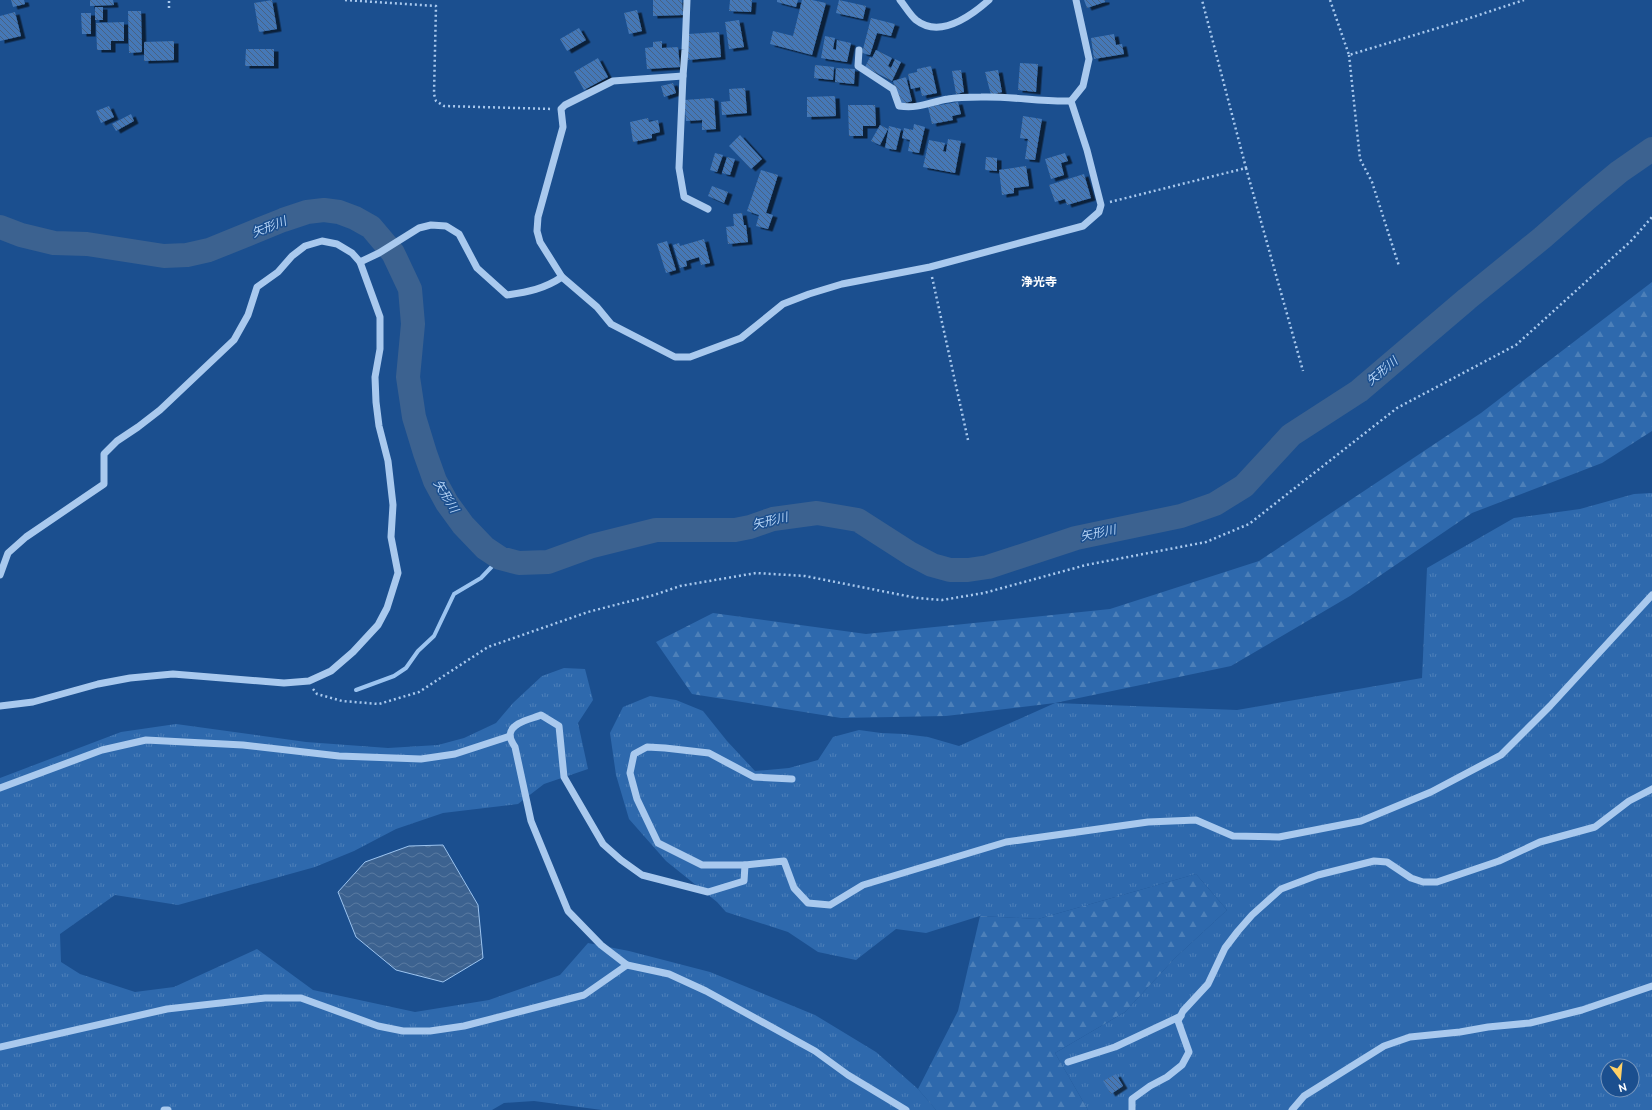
<svg xmlns="http://www.w3.org/2000/svg" width="1652" height="1110" font-family="Ubuntu,'Noto Sans JP',sans-serif">
<style>
.grass{fill:url(#grass-tufts);fill-rule:evenodd}
.forest{fill:url(#forest-firs)}
.water{fill:url(#water-waves);stroke:#9cc4f0}
.lines{fill:none;stroke-linecap:round;stroke-linejoin:round}
.stream{stroke:#9cc4f0;stroke-width:4}
.river{stroke:#3c6290;stroke-width:24}
.building{fill:url(#building-back-hatch);filter:url(#shadow)}
.path{stroke:#a9c9ee;stroke-width:2.5;stroke-dasharray:2 3;stroke-linecap:butt}
.minor{stroke:#a9c9ee;stroke-width:7}
.labels{text-anchor:middle;stroke-width:3;stroke-linejoin:round;paint-order:stroke}
.water-label{font-size:12px;font-style:italic;fill:#b5d3f5;stroke:#1b4f8f}
.neighbourhood-label{font-size:12px;font-weight:bold;fill:#fff;stroke:#1b4f8f}
</style>
<defs>
<pattern id="grass-tufts" width="24" height="20" patternUnits="userSpaceOnUse"><rect width="24" height="20" fill="#2e69ad"/><path d="M3 7l-1-3M5 7V3M7 7l1-3M15 17l-1-3M17 17v-4M19 17l1-3" fill="none" stroke="#4d80b9"/></pattern>
<pattern id="forest-firs" width="22" height="20" patternUnits="userSpaceOnUse"><rect width="22" height="20" fill="#2e69ad"/><path d="M5 1l3.5 6h-7zM16 11l3.5 6h-7z" fill="#4d80b9"/></pattern>
<pattern id="water-waves" width="16" height="10" patternUnits="userSpaceOnUse"><rect width="16" height="10" fill="#3c6290"/><path d="M0 5q4-4 8 0t8 0" fill="none" stroke="#597aa1"/></pattern>
<pattern id="building-back-hatch" width="6" height="6" patternUnits="userSpaceOnUse"><rect width="6" height="6" fill="#4478b7"/><path d="M-1 5l2 2M0 0l6 6M5-1l2 2" fill="none" stroke="#486282"/></pattern>
<filter id="shadow"><feDropShadow dx="4.5" dy="2.5" stdDeviation="0" flood-color="#0009"/></filter>
</defs>
<rect width="100%" height="100%" fill="#1b4f8f"/>
<!-- grass -->
<g class="grass">
<path d="M1652,493V1110H1088L1055,1053L1125,1012L1175,958L1227,910L1196,874L1038,919L980,916L926,933L896,929L856,960L818,952L788,932L726,912L717,902L666,861L629,819L616,775L610,733L623,707L650,696L676,700L703,711L727,741L755,771L789,768L818,760L833,737L859,730L881,733L904,734L928,737L959,746L1055,703L1237,710L1422,678L1427,568L1514,518L1580,509L1634,494ZM1608,1066H1632V1090H1608Z"/>
<polygon points="564,668 585,669 593,700 578,723 588,769 544,784 518,804 443,813 396,829 354,851 315,867 178,905 115,895 60,934 61,962 80,974 135,992 174,987 257,949 313,990 415,1012 489,1000 560,975 588,943 629,951 710,972 815,1015 876,1052 918,1089 936,1110 602,1110 534,1101 504,1103 492,1110 0,1110 0,778 121,732 176,724 306,742 388,748 438,745 464,738 496,723 513,703 542,676"/>
</g>
<!-- forest -->
<g class="forest">
<polygon points="1652,282 1652,431 1602,463 1472,513 1350,596 1231,666 1055,703 946,716 841,718 692,694 656,642 713,613 866,634 1110,609 1259,561 1481,413"/>
<polygon points="1196,874 1227,910 1175,958 1125,1012 1055,1053 1088,1110 936,1110 918,1089 958,1011 980,916 1038,919"/>
</g>
<!-- water -->
<polygon class="water" points="443,845 478,905 483,958 443,982 396,970 356,937 338,892 365,862 409,846"/>
<g class="lines">
<!-- stream -->
<polyline class="stream" points="356,690 394,676 406,668 418,651 434,636 454,594 481,578 500,558"/>
<!-- river -->
<polyline class="river" points="0,227 21,235 54,243 87,244 164,256 187,255 209,250 283,220 307,212 324,210 339,212 355,218 371,227 393,253 410,289 413,324 408,377 414,417 425,453 435,481 447,503 463,525 485,548 500,558 519,563 548,562 592,546 656,530 735,530 750,527 773,519 817,513 858,520 911,554 932,565 950,570 968,570 988,567 1076,538 1181,516 1215,504 1244,486 1291,435 1359,391 1467,299 1542,238 1589,197 1619,172 1652,149"/>
</g>
<!-- building -->
<g class="building">
<polygon points="11,0 24,0 25,4 13,7"/>
<polygon points="90,0 113,0 114,5 90,6"/>
<polygon points="272,0 277,29 259,32 254,3"/>
<polygon points="653,0 682,0 683,15 653,16"/>
<polygon points="730,0 752,0 751,12 729,11"/>
<polygon points="777,0 798,0 796,7 777,2"/>
<polygon points="802,0 812,0 826,3 812,55 770,44 773,31 793,36"/>
<polygon points="839,0 866,6 863,19 836,13"/>
<polygon points="1084,0 1105,0 1105,2 1087,8"/>
<rect x="95" y="7" width="8" height="13"/>
<polygon points="637,10 642,31 629,34 624,13"/>
<polygon points="128,11 141,11 142,52 129,53"/>
<polygon points="15,12 21,36 0,41 0,16"/>
<polygon points="81,13 91,13 91,34 82,34"/>
<polygon points="871,18 895,24 891,36 877,33 870,55 862,53"/>
<polygon points="739,20 744,47 729,49 725,22"/>
<polygon points="124,22 124,41 111,41 111,50 97,50 96,23"/>
<polygon points="579,28 586,40 567,51 560,39"/>
<polygon points="719,32 721,57 688,60 688,34"/>
<polygon points="1114,34 1116,45 1122,44 1124,54 1094,59 1091,38"/>
<polygon points="825,36 835,38 833,49 836,50 837,40 851,43 847,62 821,58"/>
<polygon points="174,41 174,60 144,61 144,42"/>
<polygon points="662,41 662,48 678,47 680,67 647,69 645,48 653,47 653,42"/>
<polygon points="246,49 274,49 274,66 245,66"/>
<polygon points="876,50 892,58 888,66 891,68 895,59 901,62 892,81 865,67 870,57 872,58"/>
<polygon points="598,58 608,77 584,90 574,72"/>
<polygon points="1020,63 1038,64 1036,92 1018,90"/>
<polygon points="815,65 834,67 833,80 814,78"/>
<polygon points="931,66 937,93 922,96 920,87 911,89 908,74 917,72 917,69"/>
<polygon points="836,68 855,69 854,84 835,82"/>
<polygon points="961,70 964,92 956,94 952,71"/>
<polygon points="998,70 1002,92 991,95 985,72"/>
<polygon points="906,77 912,101 899,105 893,81"/>
<polygon points="673,83 676,93 664,97 661,86"/>
<polygon points="745,88 747,113 722,115 721,102 730,101 729,89"/>
<polygon points="835,96 836,116 807,117 807,97"/>
<polygon points="712,98 714,99 716,129 702,130 702,120 686,121 684,100"/>
<polygon points="958,102 961,114 952,116 953,120 932,124 928,107"/>
<polygon points="848,105 875,105 876,126 863,126 863,136 849,136"/>
<polygon points="109,106 114,117 101,123 96,111"/>
<polygon points="131,114 134,121 116,131 112,124"/>
<polygon points="1023,116 1042,119 1035,160 1025,159 1028,139 1020,138"/>
<polygon points="648,118 649,122 658,120 660,132 652,134 652,138 633,142 630,122"/>
<polygon points="914,124 925,127 919,153 908,151 910,140 902,138 904,128 913,130"/>
<polygon points="880,125 888,129 880,145 871,141"/>
<polygon points="889,126 901,129 896,150 885,148"/>
<polygon points="740,135 762,159 751,169 729,146"/>
<polygon points="948,139 961,141 955,173 923,167 929,140 945,143 943,151 946,152"/>
<polygon points="715,153 723,155 717,172 710,170"/>
<polygon points="1065,153 1068,161 1061,163 1064,175 1051,179 1045,159"/>
<polygon points="727,157 735,159 730,175 722,173"/>
<polygon points="986,157 997,158 997,171 985,170"/>
<polygon points="1026,166 1029,186 1014,188 1014,193 1002,195 999,170"/>
<polygon points="761,170 778,175 766,213 773,215 768,229 756,226 759,215 747,211"/>
<polygon points="1084,174 1091,198 1067,205 1065,199 1055,202 1049,185"/>
<polygon points="712,186 728,192 724,203 708,196"/>
<polygon points="742,213 744,225 746,225 748,242 728,244 726,227 734,226 733,214"/>
<polygon points="704,239 710,263 701,265 699,257 686,261 687,266 680,268 673,245 679,243 680,246"/>
<polygon points="667,241 676,270 666,273 657,244"/>
<polygon points="1116,1074 1123,1086 1111,1094 1103,1081"/>
</g>
<g class="lines">
<!-- path -->
<g class="path">
<polyline points="345,0 436,6 434,94 436,101 444,106 553,109"/>
<polyline points="1330,0 1349,55 1464,20 1524,0"/>
<polyline points="169,8 169,0"/>
<polyline points="1349,55 1360,159 1372,182 1399,266"/>
<polyline points="1246,168 1303,371"/>
<polyline points="1110,202 1246,168 1202,0"/>
<polyline points="932,277 968,440"/>
<polyline points="313,689 317,694 342,701 379,704 419,692 488,647 588,612 654,595 680,586 756,573 805,576 917,598 942,600 984,593 1086,565 1206,542 1249,524 1397,408 1516,345 1631,241 1652,217"/>
</g>
<!-- minor -->
<g class="minor">
<polyline points="687,0 685,50 683,76 613,81 565,105 561,109 563,127 538,217 537,231 540,242 562,277 597,307 611,324 675,357 690,357 741,338 783,304 809,294 842,284 930,267 1083,226 1099,212 1101,205 1087,150 1071,101 1083,86 1089,59 1076,0"/>
<path d="M900,0C905,6 910,15 916,20C940,39 971,16 989,0"/>
<path d="M859,50L858,66L893,89L899,106C919,109 930,102 948,99C958,97 970,97 981,97C1011,96 1041,102 1071,101"/>
<polyline points="683,76 679,168 684,197 708,209"/>
<path d="M360,262L379,253L419,228L431,225L446,226L459,234L477,268L507,295C528,292 544,289 562,277"/>
<polyline points="0,575 8,553 26,537 104,484 104,454 117,441 138,427 160,410 234,340 248,315 257,287 278,272 292,256 305,246 322,241 337,244 352,253 360,262 380,317 380,349 375,377 376,402 379,426 388,461 393,505 391,537 398,573 387,608 378,625 353,652 331,671 309,681 284,683 173,674 130,678 98,684 33,702 0,706"/>
<path d="M792,779L754,777L709,753L665,748L647,747L634,754L630,773L637,799L658,843L702,865H745L744,881L708,892L642,875L621,860L603,844L564,777L559,726L541,715C532,719 511,722 510,735C510,739 513,744 515,747L531,821L568,911L601,945L627,965L669,974L706,991L815,1051L848,1075L906,1110"/>
<polyline points="0,788 102,750 146,740 243,745 339,756 421,759 455,754 510,736"/>
<polyline points="745,865 784,861 794,888 808,903 830,905 863,885 1006,842 1148,822 1196,820 1233,836 1279,837 1361,821 1431,792 1501,755 1550,706 1652,595"/>
<polyline points="0,1047 167,1009 265,998 301,998 378,1026 403,1031 430,1031 464,1026 584,995 627,965"/>
<polyline points="1068,1062 1115,1047 1181,1016"/>
<polyline points="164,1110 168,1110"/>
<polyline points="1132,1110 1132,1099 1150,1086 1167,1077 1182,1065 1189,1052 1178,1021 1183,1011 1208,984 1225,948 1238,931 1252,915 1281,889 1318,875 1374,861 1387,862 1411,878 1423,882 1437,882 1499,861 1540,842 1595,827 1629,801 1652,789"/>
<polyline points="1292,1110 1304,1096 1384,1046 1410,1037 1460,1032 1488,1027 1530,1023 1582,1010 1652,986"/>
</g>
</g>
<g class="labels">
<!-- water labels -->
<g class="water-label">
<text transform="translate(269 227) rotate(-21)" y="4">矢形川</text>
<text transform="translate(1382 371) rotate(-40)" y="4">矢形川</text>
<text transform="translate(446 496) rotate(59)" y="4">矢形川</text>
<text transform="translate(770 521) rotate(-13)" y="4">矢形川</text>
<text transform="translate(1098 533) rotate(-12)" y="4">矢形川</text>
</g>
<!-- neighbourhood labels -->
<g class="neighbourhood-label">
<text x="1039" y="286">浄光寺</text>
</g>
</g>
<!-- north arrow -->
<g transform="translate(1620 1078) rotate(164)"><circle r="19" fill="#1b4f8f" stroke="#7695bc"/>
<path d="M0-3L7 15L0 10L-7 15Z" fill="#ffd166"/>
<text y="-6" font-size="11" font-weight="bold" text-anchor="middle" fill="#ffffff">N</text>
</g>
</svg>
